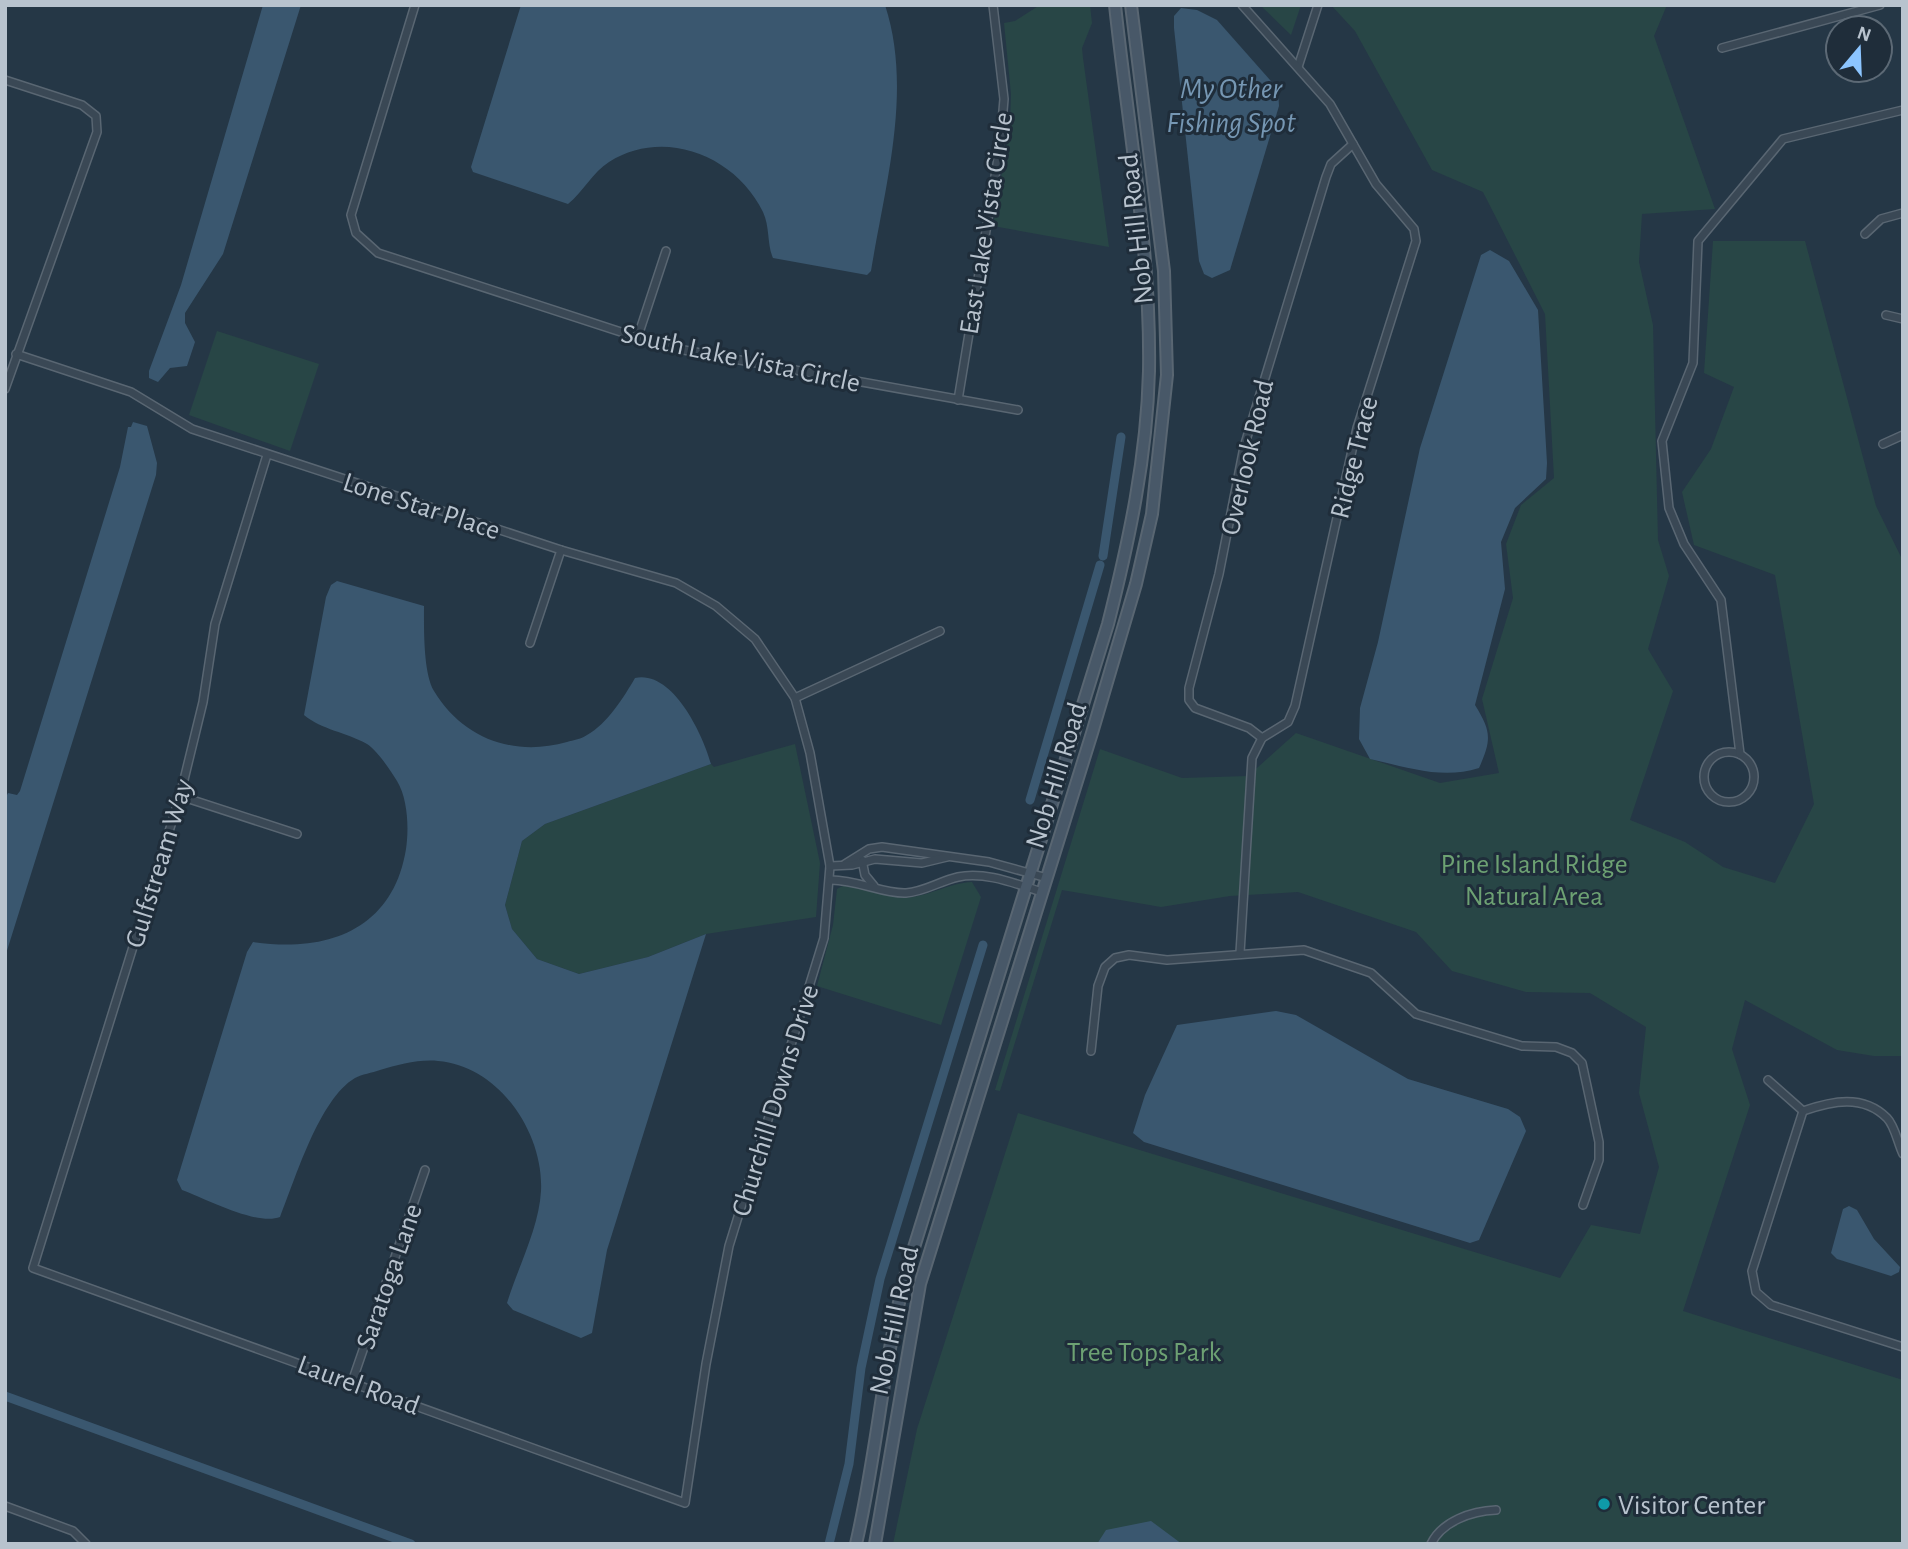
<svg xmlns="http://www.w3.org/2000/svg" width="1908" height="1549" font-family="'Alegreya Sans',sans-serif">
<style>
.green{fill:#284646}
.water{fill:#3a576f}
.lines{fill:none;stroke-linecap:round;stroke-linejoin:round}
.canal{stroke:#3a576f;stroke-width:9}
.street-casing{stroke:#596672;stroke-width:10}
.secondary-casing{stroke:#596672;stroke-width:14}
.street{stroke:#3a4855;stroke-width:7}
.secondary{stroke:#485868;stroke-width:10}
.culture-dot{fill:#0f9aa8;stroke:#1f2d3a;stroke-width:2.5}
.labels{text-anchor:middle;stroke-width:6;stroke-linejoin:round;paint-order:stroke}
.street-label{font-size:28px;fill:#b8c3ce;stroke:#1f2d3a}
.park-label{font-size:28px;fill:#6da173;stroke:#1f2d3a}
.poi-label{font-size:28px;fill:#b8c3ce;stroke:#1f2d3a;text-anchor:start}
.water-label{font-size:30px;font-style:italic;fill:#7697b3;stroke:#1f2d3a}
</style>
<rect width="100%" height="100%" fill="#253746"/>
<!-- green -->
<g class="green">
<polygon points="1040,5 1090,5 1092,23 1082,48 1083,58 1109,247 993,226 1010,124 1011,94 1004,23 1015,21"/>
<polygon points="1260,5 1301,5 1291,35"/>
<polygon points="1331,5 1667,5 1654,36 1715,209 1642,214 1639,262 1653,325 1658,540 1669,576 1648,649 1673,691 1630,820 1685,842 1723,867 1775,883 1814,804 1775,575 1694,545 1682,492 1711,449 1734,387 1704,373 1713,241 1805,241 1876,506 1903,561 1903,1056 1874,1056 1837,1050 1745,1000 1732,1049 1750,1105 1683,1311 1903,1380 1903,1544 893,1544 917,1429 1018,1113 1560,1278 1591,1225 1640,1234 1659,1167 1639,1093 1646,1027 1590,993 1526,992 1452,971 1416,932 1298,892 1230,896 1161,907 1062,890 1000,1091 995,1090 1100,749 1182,778 1248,776 1296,733 1440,783 1499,773 1482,699 1513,598 1506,544 1521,505 1554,478 1545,314 1483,192 1432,170 1355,31"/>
<polygon points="217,331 319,364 290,451 189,415"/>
<polygon points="795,744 820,863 816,917 706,934 648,957 579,974 537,959 512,929 505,905 522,841 545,824 711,764 714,767"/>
<path d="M972,882L981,897L941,1025L817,986L833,925L837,889C855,877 878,894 896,897C922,901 946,883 972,882Z"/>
</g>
<!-- water -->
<g class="water">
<polygon points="263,5 301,5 223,254 185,313 185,323 195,342 187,366 170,368 158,382 149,378 149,371 181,285"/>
<path d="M521,5H885C913,90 885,185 871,271L867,275L773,258C767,245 770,227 763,212C736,156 664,127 609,162C593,172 583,192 568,204L473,172L471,167Z"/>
<polygon points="1181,8 1197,10 1217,20 1278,89 1279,106 1230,270 1212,278 1204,274 1199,261 1174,28 1174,16"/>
<path d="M1490,250L1509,261L1538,310L1547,463L1546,479L1515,508L1501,542L1505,589L1475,705C1491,731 1492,739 1479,768C1442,780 1407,767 1370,759L1359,739L1360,708L1378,642L1420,448L1481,255Z"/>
<polygon points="133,422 147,426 157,463 156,475 5,957 5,799 8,793 17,795 20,791 120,467 128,427 131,427"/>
<path d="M337,581L424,606C424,627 423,673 434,691C463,739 514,757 567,742C573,740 582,739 587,735C607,724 624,697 635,678C673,670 703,735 711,764L545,824L522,841L505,905L512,929L537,959L579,974L648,957L706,934L607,1250L592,1333L581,1338L513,1310L507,1303C518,1267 539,1228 541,1191C544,1133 499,1066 438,1061C419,1059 398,1065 380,1070C372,1073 362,1074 355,1078C319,1099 295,1180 280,1217C257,1226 206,1199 182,1190L177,1180L247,952L253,942C327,953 393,930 406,849C409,829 408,799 397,781C390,770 377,750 367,744C346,732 322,730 304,715L326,597L331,585Z"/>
<polygon points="1276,1011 1296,1015 1408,1079 1508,1109 1520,1117 1526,1131 1479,1240 1470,1243 1144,1142 1133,1133 1145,1095 1177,1025"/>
<polygon points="1849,1206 1857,1210 1874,1239 1900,1267 1899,1272 1891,1276 1837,1259 1831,1253 1843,1209"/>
<polygon points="1151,1521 1182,1544 1097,1544 1106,1530"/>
</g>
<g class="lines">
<!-- canal -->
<g class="canal">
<polyline points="1103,556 1121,437"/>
<polyline points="1030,800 1100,565"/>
<polyline points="5,1396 411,1544"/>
<polyline points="829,1544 849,1464 861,1368 880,1279 983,945"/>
</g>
<defs>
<g id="street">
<polyline points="415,5 351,215 356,233 378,253 667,347 1018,410"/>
<polyline points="1722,48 1880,5"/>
<polyline points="1298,67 1318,5"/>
<polyline points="5,80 82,105 96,116 97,132 5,389"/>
<polyline points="1865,234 1881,219 1903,213"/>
<polyline points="1886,315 1903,319"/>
<polyline points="637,339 666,251"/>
<polyline points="16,354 131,392 192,429 561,550 676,583 716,606 755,639 795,698 810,753 830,866 824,938 729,1246 706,1364 685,1503 33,1268 180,796 203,702 215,624 267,455"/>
<polyline points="958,400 1000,146 1004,99 993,5"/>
<polyline points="1883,444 1903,435"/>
<polyline points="530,643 561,550"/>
<polyline points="795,698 940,631"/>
<polyline points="1262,738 1249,728 1195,708 1189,700 1189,688 1219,574 1244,447 1326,177 1331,164 1353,144"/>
<circle cx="1729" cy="777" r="25"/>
<polyline points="1740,754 1721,600 1684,544 1669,508 1662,441 1693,363 1698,241 1783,139 1903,110"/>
<polyline points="180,796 297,834"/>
<polyline points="862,860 865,875 874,886"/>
<polyline points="845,864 869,849 882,847 989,862 1047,878"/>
<polyline points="830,866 852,865 875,859 922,863 947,857"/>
<path d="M831,880C858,880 883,894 906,893C924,892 940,881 958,877C985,871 1016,884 1042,892"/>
<polyline points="1240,953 1252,758 1262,738 1288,722 1295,706 1357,428 1416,241 1414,229 1376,184 1330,104 1242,5"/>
<polyline points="1091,1051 1098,986 1105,967 1115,958 1129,955 1167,960 1304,950 1371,973 1416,1014 1522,1046 1556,1047 1572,1053 1582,1063 1599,1142 1599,1160 1583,1205"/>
<polyline points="1768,1080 1803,1111"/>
<polyline points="1803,1111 1752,1271 1756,1292 1771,1305 1903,1347"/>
<path d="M1803,1111C1832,1101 1863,1094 1887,1118C1895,1126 1898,1144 1903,1154"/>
<polyline points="352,1382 425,1170"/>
<polyline points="5,1506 73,1531 86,1544"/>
<path d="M1431,1544C1442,1521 1472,1511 1496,1510"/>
</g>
<g id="secondary">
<path d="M856,1544C877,1454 883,1362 906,1273L1108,624C1129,541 1147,457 1149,371C1151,249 1128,127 1115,5"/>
<polyline points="875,1544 920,1284 1092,733 1136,584 1152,514 1167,375 1164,271 1131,5"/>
</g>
</defs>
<!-- street casing -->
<use href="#street" class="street-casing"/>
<!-- secondary casing -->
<use href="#secondary" class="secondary-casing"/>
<!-- street -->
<use href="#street" class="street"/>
<!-- secondary -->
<use href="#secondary" class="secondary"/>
</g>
<!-- markers -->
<circle class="culture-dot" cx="1604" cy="1504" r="7"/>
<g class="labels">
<!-- street labels -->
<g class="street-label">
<text transform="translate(985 223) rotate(-81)" y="10">East Lake Vista Circle</text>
<text transform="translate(1135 229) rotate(-96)" y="10">Nob Hill Road</text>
<text transform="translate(741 357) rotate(12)" y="10">South Lake Vista Circle</text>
<text transform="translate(1246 457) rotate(-77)" y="10">Overlook Road</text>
<text transform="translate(1353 457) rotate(-76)" y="10">Ridge Trace</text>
<text transform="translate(422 505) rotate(18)" y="10">Lone Star Place</text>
<text transform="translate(1055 775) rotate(-73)" y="10">Nob Hill Road</text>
<text transform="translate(158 863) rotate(-73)" y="10">Gulfstream Way</text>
<text transform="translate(774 1100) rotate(-73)" y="10">Churchill Downs Drive</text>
<text transform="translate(388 1276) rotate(-71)" y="10">Saratoga Lane</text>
<text transform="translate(893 1320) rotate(-78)" y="10">Nob Hill Road</text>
<text transform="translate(359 1384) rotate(20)" y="10">Laurel Road</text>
</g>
<!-- park labels -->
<g class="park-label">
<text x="1534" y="873">Pine Island Ridge<tspan x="1534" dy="32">Natural Area</tspan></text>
<text x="1144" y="1361">Tree Tops Park</text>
</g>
<!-- poi labels -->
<g class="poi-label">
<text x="1618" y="1514">Visitor Center</text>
</g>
<!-- water labels -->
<g class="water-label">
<text x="1231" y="98">My Other<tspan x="1231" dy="34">Fishing Spot</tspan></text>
</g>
</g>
<!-- border -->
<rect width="1908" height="1549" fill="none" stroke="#b8c3ce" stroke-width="14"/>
<!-- north arrow -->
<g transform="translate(1859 49) rotate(19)"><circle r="33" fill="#1f2d3a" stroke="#5c6975" stroke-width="2"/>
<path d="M0-5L12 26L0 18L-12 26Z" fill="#8cc5ff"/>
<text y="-10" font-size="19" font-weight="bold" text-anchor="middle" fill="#b8c3ce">N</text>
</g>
</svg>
